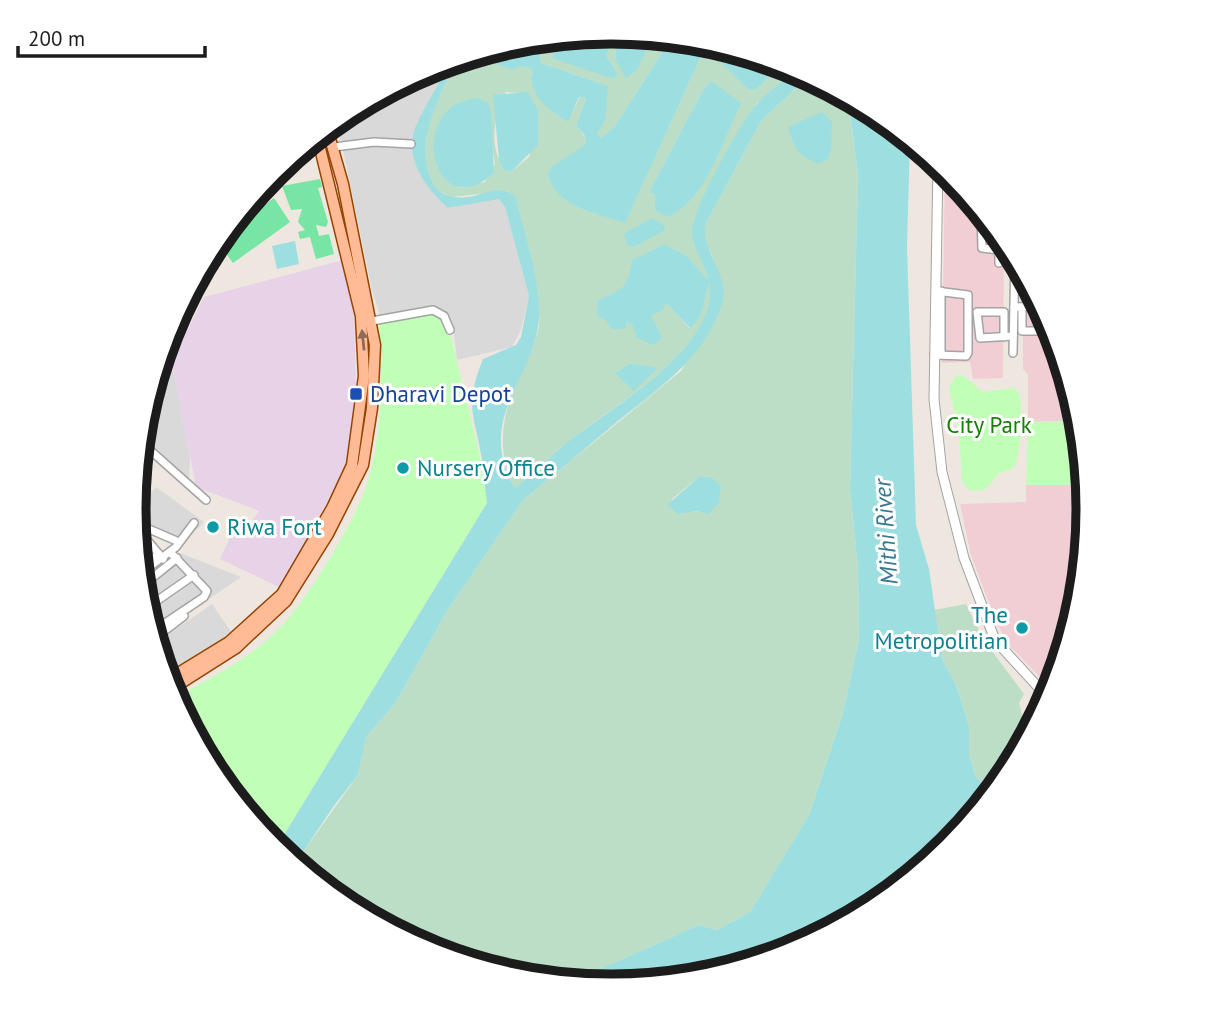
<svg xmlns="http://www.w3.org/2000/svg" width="1223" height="1018" font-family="'PT Sans',sans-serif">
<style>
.residential{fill:#dad9d9}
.commercial{fill:#f1cdd4}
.industrial{fill:#e8d2e8}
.wetland{fill:#bcdec7;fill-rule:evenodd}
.park{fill:#c1feb8}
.pitch{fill:#77e5a3}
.water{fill:#9ddfe0}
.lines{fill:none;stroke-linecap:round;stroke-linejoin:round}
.minor-casing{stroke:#a3a3a3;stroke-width:10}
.tertiary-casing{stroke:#a3a3a3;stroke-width:11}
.primary-casing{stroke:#944300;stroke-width:13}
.minor{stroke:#fff;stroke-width:7}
.tertiary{stroke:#fff;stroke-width:9}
.primary{stroke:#ffbb95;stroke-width:10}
.oneway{fill:#8e6c58}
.transit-dot{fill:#1a4fb4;stroke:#fff;stroke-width:2.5}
.culture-dot{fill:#0f9aa8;stroke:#fff;stroke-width:2.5}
.labels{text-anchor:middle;stroke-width:6;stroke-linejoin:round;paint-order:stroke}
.transit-label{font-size:23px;fill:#164399;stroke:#fff;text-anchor:start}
.park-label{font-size:23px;fill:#138102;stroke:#fff}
.culture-label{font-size:23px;fill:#0d838f;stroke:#fff;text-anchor:start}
.water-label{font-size:24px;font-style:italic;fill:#377893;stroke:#fff}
.rim{fill:none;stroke:#1c1c1c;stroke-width:9}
</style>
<rect width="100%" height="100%" fill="#eee7e0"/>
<!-- residential -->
<g class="residential">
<polygon points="447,62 433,96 416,124 448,208 499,198 505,207 529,296 521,330 512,347 457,360 454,333 436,311 383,326 372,290 341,141 333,123 347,112 429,68"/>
<polygon points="164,347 176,381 190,458 189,479 141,434 143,415"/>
<polygon points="156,487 204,522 181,546 136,527 134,511"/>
<polygon points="180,553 241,577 154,637 143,602 141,583"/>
<polygon points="212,604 232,633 175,668 159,641"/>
</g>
<!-- commercial -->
<g class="commercial">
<polygon points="311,141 318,152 246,205 274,171"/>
<polygon points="945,168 1004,238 1003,378 973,379 970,362 942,363"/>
<polygon points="1023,270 1053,327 1080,421 1028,422 1028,374 1023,369"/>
<polygon points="1026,485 1081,485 1080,603 1053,691 1010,646 996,622 971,555 960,504 1026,502"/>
</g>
<!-- industrial -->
<polygon class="industrial" points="343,260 354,310 357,414 346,466 281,588 220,559 236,525 246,529 259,511 196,487 169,349 185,335 204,297"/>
<!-- wetland -->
<g class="wetland">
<polygon points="611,32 618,32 615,59 649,49 653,36 672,37 615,126 601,138 597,133 607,86 541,63 538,39 564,36 556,49 618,74 607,57"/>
<path d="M683,39L698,40L749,89H757L781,64L797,69L756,104L692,236C700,253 714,276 711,297C702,359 607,409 563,446C546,459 532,475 515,488C494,451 503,408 521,371C529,354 541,335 539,316C535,278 517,229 508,191L451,197L434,188C412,135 437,110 455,60L492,49L491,55L529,66L533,68L531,75L568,121L580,97L586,98L576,126L585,137L586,144L625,222L702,54ZM711,81L655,210V195L649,192L703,90ZM506,92L520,93L530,156L511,172C507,169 501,164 499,159C489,139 497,109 506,92ZM491,112V140L495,164L485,182L461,188C436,171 433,167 435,137ZM689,258L708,281L700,317L689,328L666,302L651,315L632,324L626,322L611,329L598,300L620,290L629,279Z"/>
<path d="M809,76L848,96L858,176L850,489L858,569L859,639L843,713L809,815L750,912L717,930L699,925L571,982L518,977L428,950L346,906L298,866L301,855L358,775L366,737L396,702L447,611L523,500L681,371L723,301L712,255L702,236L706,223L761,121ZM699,477V511L678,514L672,499Z"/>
<path d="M966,604L983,639L1024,694L1019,703C1032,746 1015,767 988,799L985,785L976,778L969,754V726L957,688L942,659L934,610Z"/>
</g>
<!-- park -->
<g class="park">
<path d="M432,312L445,323L450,333L483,469L487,503L276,848L214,774L174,699C210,678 251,658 280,628C307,600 360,514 369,477C383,427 382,374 378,323Z"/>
<path d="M962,375L983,392L1011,388L1017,390C1025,401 1020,457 1014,468L999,473L985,490L971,491L962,482L959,432L949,388L955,377Z"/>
<polygon points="1080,415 1080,416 1089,506 1081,506 1080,485 1026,485 1028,422 1079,421"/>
</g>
<!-- pitch -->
<g class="pitch">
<polygon points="320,179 322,187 318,188 328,222 326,227 316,225 319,236 329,234 334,254 316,259 310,237 300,239 298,232 305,230 298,222 302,209 291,210 282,186"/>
<polygon points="274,198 290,222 233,263 217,241"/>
</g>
<!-- water -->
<g class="water">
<polygon points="611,32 607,57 618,74 614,79 552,58 564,36"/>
<polygon points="618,32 653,36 637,70 626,78 615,59"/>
<path d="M672,37L683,39L702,54L625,223C597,213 554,207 548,173L552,167L586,144L585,136L576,126L586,98L579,97L568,122C546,107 529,97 532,68L521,66L512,70L496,64L491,55L492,49L538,39L541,63L608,86L605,120L597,133L601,138L615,126Z"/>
<polygon points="698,40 705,41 781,64 757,89 748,89"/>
<path d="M455,60C440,102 413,138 432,182C437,195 455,199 469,197C485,194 500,184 515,196C524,231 541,283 539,318C535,379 474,417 515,488C532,475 547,459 564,445C607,410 722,347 709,282L700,317L690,328L666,303L663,310L651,315L662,338L654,345L637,338L632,324L626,322L625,329H611L606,320L597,316L598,300C623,289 628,288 632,260L665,244L689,258L708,280C706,265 694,250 692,235C690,213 740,123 756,105C767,92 784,81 797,69L809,76L761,121L706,223C699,250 731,274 722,304C705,358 660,387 618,421C586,448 555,474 523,500L447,611L396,702L366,737L358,775L333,807L301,855L298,866L276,848L487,503C485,488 484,473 482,459C474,413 464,406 483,359L516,345L521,337L529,296L505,207L499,199L448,208C424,187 401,155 418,121C427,101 441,84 447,62Z"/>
<path d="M711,81L741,103C723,139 707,200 667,217L655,210V195L649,192L703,90Z"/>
<polygon points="528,92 538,110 538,145 511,172 504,170 499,160 493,95"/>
<path d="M848,96L877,112L910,139L907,247L916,525L929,569L942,659L957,688L969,726V754L976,778L985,785L988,799C975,815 962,834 947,848C845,942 711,996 571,982L699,925L717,930L750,912L809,815L843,713L859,639L858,569L850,489L858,176Z"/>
<path d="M479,98L488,103L491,112L494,173C443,221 411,137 453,106C460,101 471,100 479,98Z"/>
<path d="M822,112L832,122L831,150L827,160L818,163C798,156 794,148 788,127Z"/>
<polygon points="652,218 664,225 665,230 634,247 627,245 624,234"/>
<polygon points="295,241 299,264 277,269 272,246"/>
<polygon points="630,364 655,367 656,370 634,391 615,373"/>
<polygon points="699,477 711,477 721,486 719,503 708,514 698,511 678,514 667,505"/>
</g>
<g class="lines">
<defs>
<g id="minor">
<polyline points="334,147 374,142 411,144"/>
<polyline points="981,210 982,248 999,250 999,233"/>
<polyline points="999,250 999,263"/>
<polyline points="1024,272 1024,282 1029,282"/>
<polyline points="1014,307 1037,306 1046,314 1044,331 1022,331 1022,307"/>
<polyline points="372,321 433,310 444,316 450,330"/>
<polyline points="1004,337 1004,312 977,312 980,338 1013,336"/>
<polyline points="1013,353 1015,255"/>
<polyline points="934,355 966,356 968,353 968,295 936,291"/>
<polyline points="941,355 941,291"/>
<polyline points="141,442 206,500"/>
<polyline points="135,523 179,542"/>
<polyline points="138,545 148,541 163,559"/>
<polyline points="140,568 159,554"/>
<polyline points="1083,572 1082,519 1088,516"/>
<polyline points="140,574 176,547 194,523"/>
<polyline points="142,586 177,558"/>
<polyline points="145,609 194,575"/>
<polyline points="152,632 204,597 207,591 170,552"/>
<polyline points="154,639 184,616"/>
<polyline points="161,662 173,678"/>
</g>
<polyline id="tertiary" points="938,163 934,399 942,472 964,558 995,640 1049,699"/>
<g id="primary">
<polyline points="167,680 229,642 282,594 332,508 352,465 364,376 361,316 317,136"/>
<polyline points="170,690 236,648 286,601 328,534 363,465 372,408 375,345 343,184 327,128"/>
</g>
</defs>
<!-- minor casing -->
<use href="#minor" class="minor-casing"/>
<!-- tertiary casing -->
<use href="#tertiary" class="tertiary-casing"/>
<!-- primary casing -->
<use href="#primary" class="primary-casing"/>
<!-- minor -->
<use href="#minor" class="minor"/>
<!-- tertiary -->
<use href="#tertiary" class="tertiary"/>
<!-- primary -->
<use href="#primary" class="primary"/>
</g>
<!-- one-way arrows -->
<defs><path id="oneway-solid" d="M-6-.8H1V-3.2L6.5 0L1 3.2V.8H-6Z" transform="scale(1.75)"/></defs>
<use class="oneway" href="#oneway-solid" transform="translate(363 340) rotate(-96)"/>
<!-- markers -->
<rect class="transit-dot" x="349" y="387" width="14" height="14" rx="3.5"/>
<g class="culture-dot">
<circle cx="403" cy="468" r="7"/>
<circle cx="213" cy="527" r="7"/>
<circle cx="1022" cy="628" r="7"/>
</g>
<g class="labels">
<!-- transit labels -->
<g class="transit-label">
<text x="370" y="402">Dharavi Depot</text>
</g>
<!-- park labels -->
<g class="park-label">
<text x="989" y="433">City Park</text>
</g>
<!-- culture labels -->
<g class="culture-label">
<text x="417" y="476">Nursery Office</text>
<text x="227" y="535">Riwa Fort</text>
<text x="1008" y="623" text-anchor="end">The<tspan x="1008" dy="26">Metropolitian</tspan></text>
</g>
<!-- water labels -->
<g class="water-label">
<text transform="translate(886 532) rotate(-94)" y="8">Mithi River</text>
</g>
</g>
<!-- crop -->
<path d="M0 0H1223V1018H0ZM146 509a465 465 0 1 1 930 0a465 465 0 1 1-930 0Z" fill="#fff" fill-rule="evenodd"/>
<path class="rim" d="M146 509a465 465 0 1 1 930 0a465 465 0 1 1-930 0Z"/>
<!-- scale -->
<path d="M18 46v10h187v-10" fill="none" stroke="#1c1c1c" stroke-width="3.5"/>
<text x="28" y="46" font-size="21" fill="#1c1c1c" stroke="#ffffff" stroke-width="5" paint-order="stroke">200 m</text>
</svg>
